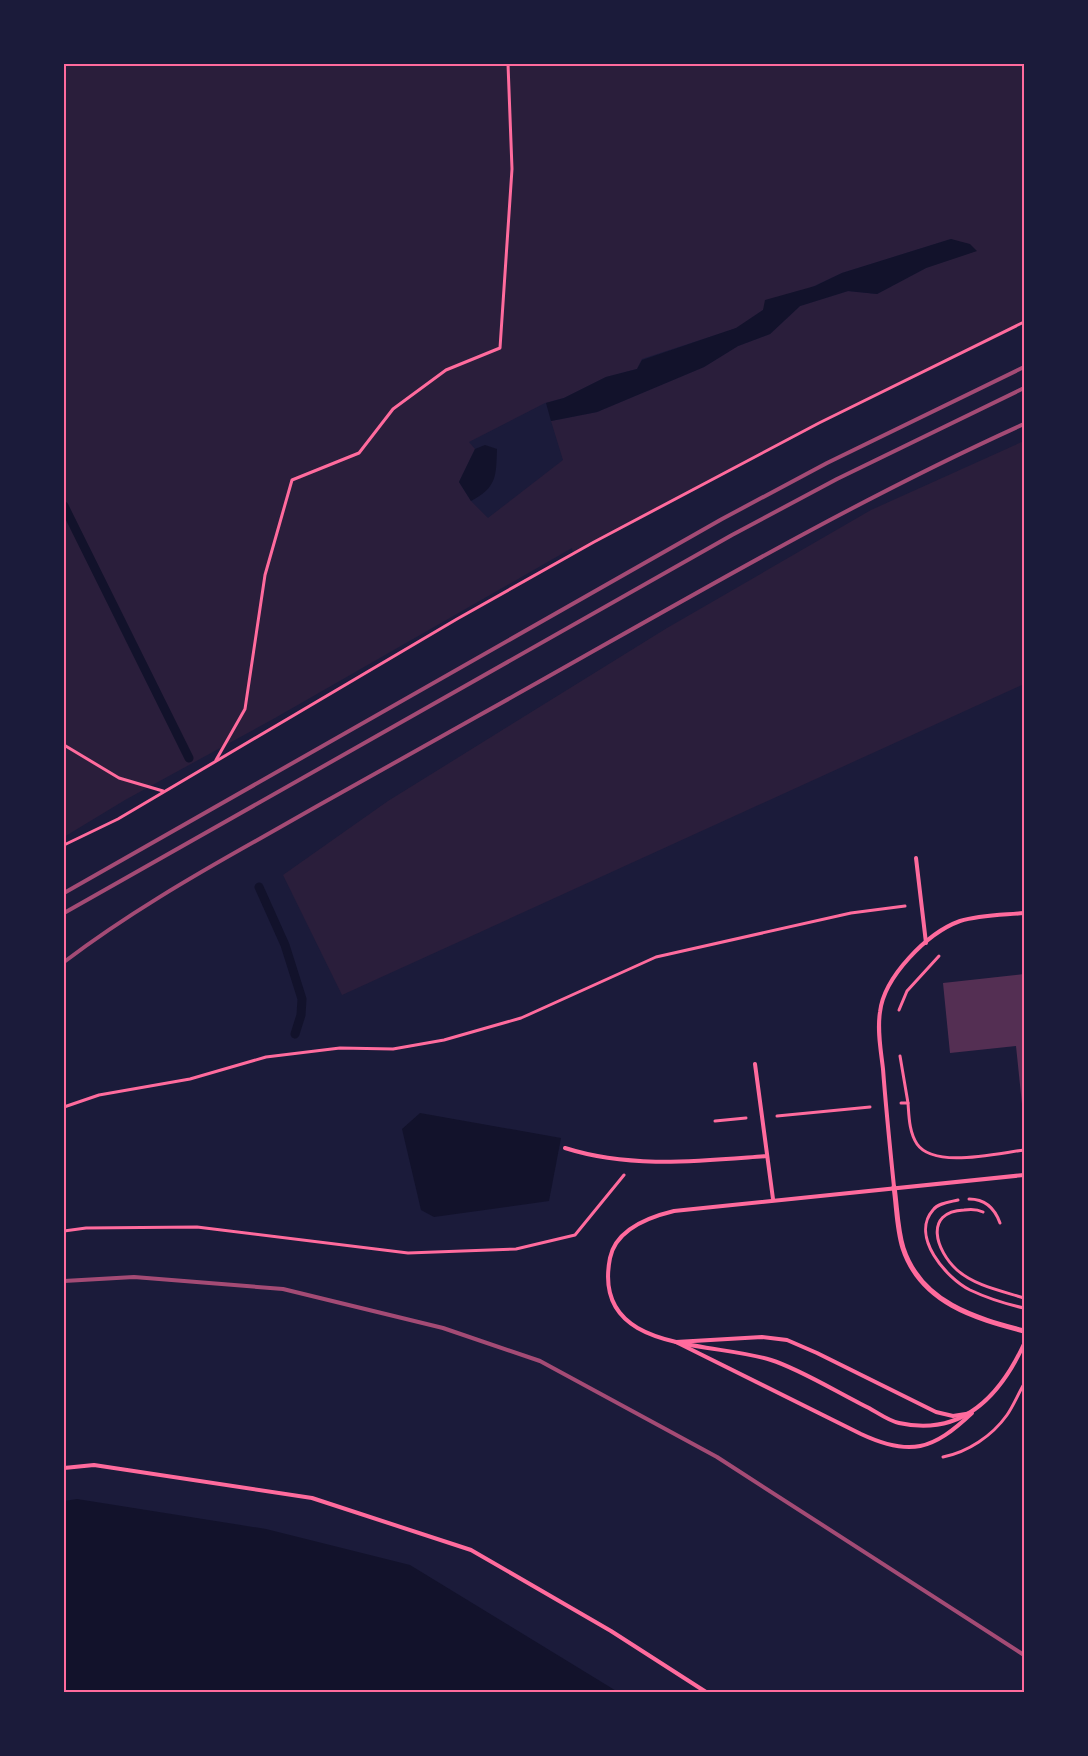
<svg xmlns="http://www.w3.org/2000/svg" width="1088" height="1756" font-family="'Noto Sans',sans-serif">
<style>
.green{fill:#2a1e3b;fill-rule:evenodd}
.water{fill:#12122b}
.lines{fill:none;stroke-linecap:round;stroke-linejoin:round}
.stream{stroke:#12122b;stroke-width:9}
.building{fill:#542f53}
.path{stroke:#ff6b9d;stroke-width:3}
.service{stroke:#ff6b9d;stroke-width:4}
.minor{stroke:#ff6b9d;stroke-width:5}
.rail{stroke:#a44b75;stroke-width:4}
.neatline{fill:none;stroke:#ff6b9d;stroke-width:2}
</style>
<rect width="100%" height="100%" fill="#1b1b3a"/>
<!-- green -->
<g class="green">
<path d="M64,64H1024V322L819,423L573,554L572,548L275,718L125,800L64,837ZM951,239L976,251L926,268L877,294L848,291L800,306L770,334L738,346L704,367L597,412L551,421L563,460L488,518L471,501L459,482L475,449L469,442L545,403L564,398L606,377L637,369L642,359L737,328L763,310L842,273Z"/>
<polygon points="1024,441 1024,684 342,995 283,875 388,801 667,628 871,510"/>
</g>
<!-- water -->
<g class="water">
<polygon points="951,239 970,244 977,251 926,268 877,294 848,291 800,306 770,334 738,346 704,367 597,412 551,421 546,403 564,398 606,377 637,369 642,360 736,328 763,310 765,300 815,286 842,273"/>
<path d="M485,445L497,449C496,477 497,487 471,501L459,482L475,449Z"/>
<polygon points="420,1113 561,1138 549,1201 434,1217 421,1210 402,1129"/>
<polygon points="77,1499 266,1529 410,1565 618,1692 64,1692 64,1501"/>
</g>
<g class="lines">
<!-- stream -->
<g class="stream">
<polyline points="64,506 189,758"/>
<polyline points="259,887 285,945 302,999 301,1015 295,1034"/>
</g>
</g>
<!-- building -->
<polygon class="building" points="1024,974 1024,1113 1023,1114 1016,1046 950,1053 943,983"/>
<g class="lines">
<!-- path -->
<g class="path">
<polyline points="64,745 119,778 163,791"/>
<polyline points="216,760 245,709 265,575 292,480 359,453 393,409 446,370 500,348 512,169 508,64"/>
<polyline points="64,845 118,819 457,619 594,542 819,423 1024,322"/>
<polyline points="899,1010 907,991 939,956"/>
<polyline points="900,1056 908,1103 901,1103"/>
<path d="M908,1103C909,1116 909,1132 917,1144C934,1169 998,1153 1024,1150"/>
<polyline points="64,1107 99,1095 190,1079 266,1057 340,1048 393,1049 444,1040 521,1018 656,957 851,913 905,906"/>
<polyline points="777,1116 870,1107"/>
<polyline points="715,1121 746,1118"/>
<path d="M969,1199C985,1199 995,1209 1000,1223"/>
<path d="M958,1200C950,1202 938,1203 933,1210C910,1236 946,1278 970,1290C987,1298 1006,1304 1024,1308"/>
<path d="M983,1212C977,1209 970,1209 964,1210C923,1212 936,1251 957,1270C975,1286 1002,1291 1024,1298"/>
<polyline points="64,1231 86,1228 197,1227 408,1253 516,1249 575,1235 624,1175"/>
<path d="M943,1457C968,1452 992,1436 1007,1415C1014,1405 1018,1394 1024,1384"/>
</g>
<!-- service -->
<g class="service">
<polyline points="916,858 926,943"/>
<polyline points="755,1064 773,1199"/>
<path d="M565,1148C631,1169 699,1161 767,1156"/>
<path d="M1024,1175L674,1211C649,1217 616,1229 610,1258C591,1354 711,1341 771,1360C800,1369 840,1394 869,1408C878,1413 889,1421 899,1423C962,1437 1000,1396 1024,1344"/>
<path d="M894,1187C890,1148 886,1109 883,1069C881,1051 877,1031 880,1012C884,977 927,933 960,921C980,915 1004,915 1024,913"/>
<path d="M762,1337L787,1340L817,1353L936,1412L953,1416L972,1413C933,1450 910,1457 861,1434L676,1342Z"/>
<polyline points="64,1468 94,1465 312,1498 471,1550 611,1631 706,1692"/>
</g>
<!-- minor -->
<path class="minor" d="M894,1187C897,1207 897,1229 903,1248C921,1303 975,1318 1024,1331"/>
<!-- rail -->
<g class="rail">
<polyline points="64,893 722,519 827,463 1024,367"/>
<polyline points="64,913 732,535 837,479 1024,388"/>
<path d="M64,962C126,915 193,876 261,838C333,797 405,757 478,716C658,616 836,509 1024,424"/>
<polyline points="64,1281 134,1277 283,1289 443,1328 540,1361 717,1457 1024,1655"/>
</g>
</g>
<!-- border -->
<rect width="1088" height="1756" fill="none" stroke="#1b1b3a" stroke-width="130"/>
<rect x="65" y="65" width="958" height="1626" class="neatline"/>
</svg>
